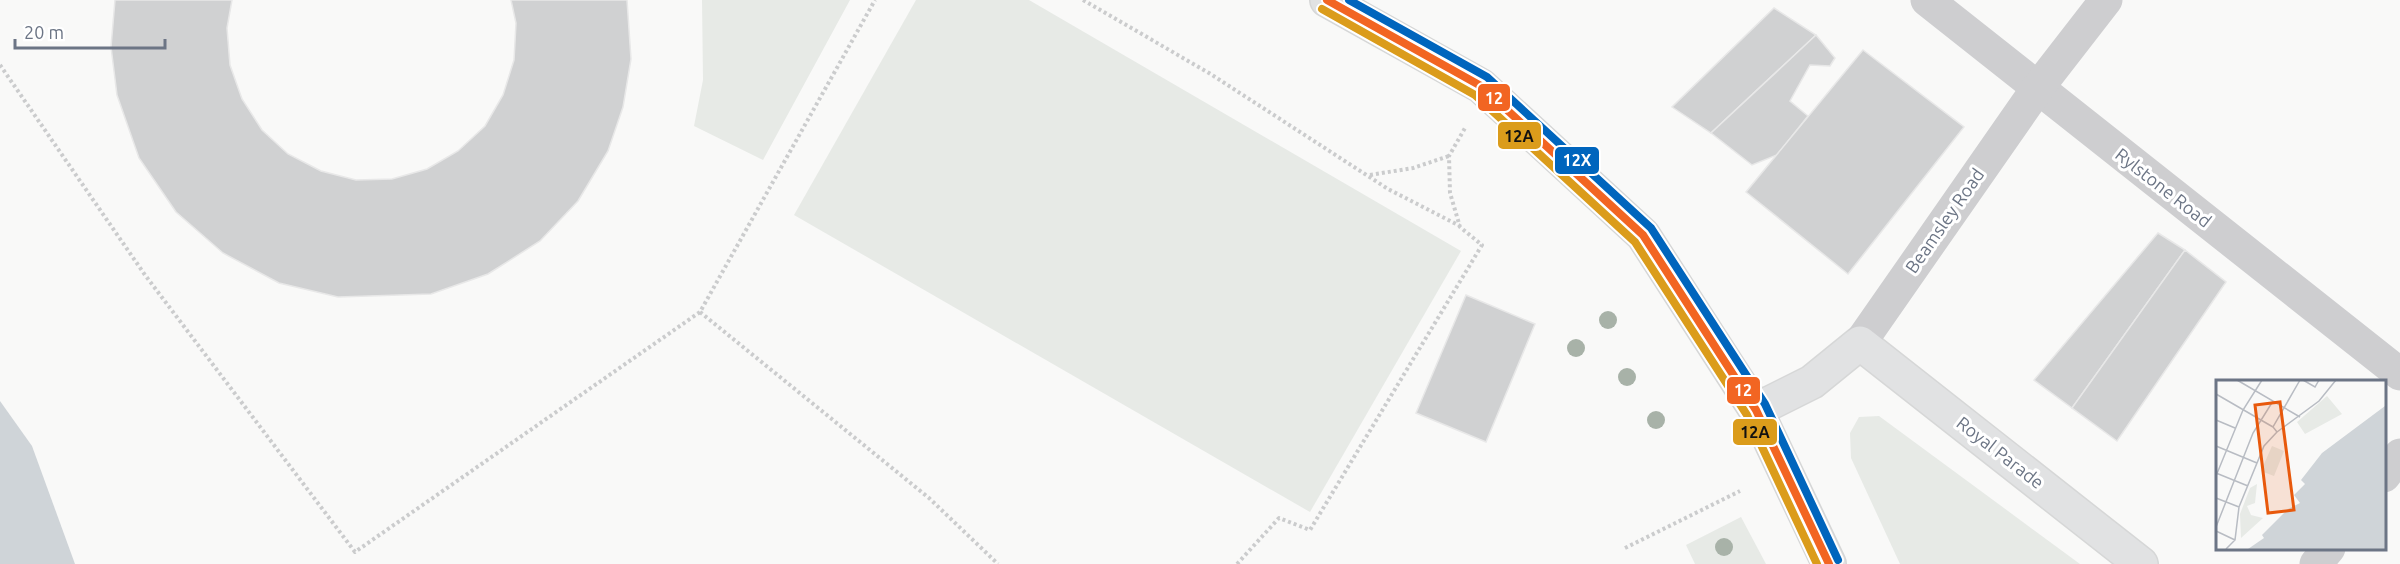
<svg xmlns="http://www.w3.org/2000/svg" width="2400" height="564" font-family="Ubuntu,sans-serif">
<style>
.green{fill:#e7eae6}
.water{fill:#cfd4d8}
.building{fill:#d0d1d2;stroke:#e8e8e8;stroke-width:1.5}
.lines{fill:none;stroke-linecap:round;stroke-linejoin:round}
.secondary-casing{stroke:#d6d7d7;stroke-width:36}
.path{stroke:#cbcccd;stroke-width:4;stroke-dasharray:3 3;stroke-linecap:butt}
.street{stroke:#ceced0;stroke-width:33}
.secondary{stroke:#e1e2e3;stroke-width:33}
.bus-1-casing{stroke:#fff;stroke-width:12}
.bus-2-casing{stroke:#fff;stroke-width:12}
.bus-3-casing{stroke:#fff;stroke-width:12}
.bus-1{stroke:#f26522;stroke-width:8}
.bus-2{stroke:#db9c1b;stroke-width:8}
.bus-3{stroke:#0065bd;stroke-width:8}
.tree{fill:#a8b2a8}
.labels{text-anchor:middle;stroke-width:6;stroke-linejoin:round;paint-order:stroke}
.street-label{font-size:18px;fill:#6c7585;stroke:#fff}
.inset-road{fill:none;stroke:#b8bcc3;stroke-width:1.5}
.view{fill:#e8590c;fill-opacity:0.15;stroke:#e8590c;stroke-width:3}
.inset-edge{fill:none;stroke:#6c7585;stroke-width:3}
.line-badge{stroke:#fff;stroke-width:2}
.badge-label{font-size:16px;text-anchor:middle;font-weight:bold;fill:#fff}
.pale-badge-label{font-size:16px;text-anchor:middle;font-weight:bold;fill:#111}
</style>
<rect width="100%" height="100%" fill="#f9f9f8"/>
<!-- green -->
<g class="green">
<polygon points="702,0 850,0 763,160 694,126 703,80"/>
<polygon points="916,0 1029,0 1461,251 1310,512 794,215"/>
<polygon points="1879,416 2080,564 1900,564 1851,458 1850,433 1859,417"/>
<polygon points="1741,517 1766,564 1695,564 1686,545"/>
</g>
<!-- water -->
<polygon class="water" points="0,401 32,446 75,564 0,564"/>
<!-- building -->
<g class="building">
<polygon points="115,0 232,0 227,28 230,65 242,99 262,130 288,154 321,171 356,180 392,179 427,169 458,151 485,126 503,95 514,60 516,23 511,0 627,0 631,59 623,107 608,151 578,201 540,241 488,274 431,294 338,297 279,283 223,253 176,212 139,158 117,95 111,47"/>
<polygon points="1774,8 1816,35 1711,133 1672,107"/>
<polygon points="1816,35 1835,58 1830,66 1810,65 1790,101 1808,116 1777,155 1752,165 1711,133"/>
<polygon points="1863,50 1964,127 1848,274 1746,192"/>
<polygon points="2158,233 2185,250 2072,408 2034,380"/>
<polygon points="2185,250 2226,282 2117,441 2072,408"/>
<polygon points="1466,295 1535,324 1486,442 1416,413"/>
</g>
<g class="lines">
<defs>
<g id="secondary">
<polyline points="1327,0 1481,86 1643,235 1756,410 1829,564"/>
<polyline points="1756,410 1812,382 1860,343 2141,564"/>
</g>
</defs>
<!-- secondary casing -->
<use href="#secondary" class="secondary-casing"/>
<!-- path -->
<g class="path">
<polyline points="1083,0 1209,73 1388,189 1460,226"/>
<polyline points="0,65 145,275 355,552 700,312 875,0"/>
<polyline points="1370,175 1413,168 1449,156"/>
<polyline points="700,312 929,498 998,564"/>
<polyline points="1625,548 1740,491"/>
<polyline points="1237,564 1279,518 1310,530 1482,245 1460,227 1450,193 1449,156 1465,128"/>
</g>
<!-- street -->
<g class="street">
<polyline points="1927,0 2400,374"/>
<polyline points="1860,343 2037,89 2106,0"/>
<polyline points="2384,476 2400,455"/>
<polyline points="2316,564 2329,548"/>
</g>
<!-- secondary -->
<use href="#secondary" class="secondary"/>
<defs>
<polyline id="bus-1" points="1327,0 1481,86 1643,235 1756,410 1829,564"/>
<polyline id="bus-2" points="1322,9 1475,95 1635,242 1747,415 1817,564"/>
<polyline id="bus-3" points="1349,0 1487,77 1651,228 1765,404 1838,560"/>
</defs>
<!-- bus-1 casing -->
<use href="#bus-1" class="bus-1-casing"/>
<!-- bus-2 casing -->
<use href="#bus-2" class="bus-2-casing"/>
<!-- bus-3 casing -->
<use href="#bus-3" class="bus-3-casing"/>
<!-- bus-1 -->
<use href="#bus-1" class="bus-1"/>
<!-- bus-2 -->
<use href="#bus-2" class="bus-2"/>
<!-- bus-3 -->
<use href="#bus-3" class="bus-3"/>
</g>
<!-- trees -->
<g class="tree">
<circle cx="1608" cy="320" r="9"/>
<circle cx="1576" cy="348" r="9"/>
<circle cx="1627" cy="377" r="9"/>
<circle cx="1656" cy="420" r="9"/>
<circle cx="1724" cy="547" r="9"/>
</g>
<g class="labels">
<!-- street labels -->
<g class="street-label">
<text transform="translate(2163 188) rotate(38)" y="6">Rylstone Road</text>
<text transform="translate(1945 221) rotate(-55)" y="6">Beamsley Road</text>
<text transform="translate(2000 453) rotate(38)" y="6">Royal Parade</text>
</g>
</g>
<!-- overview -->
<g transform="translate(2216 380)">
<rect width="170" height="170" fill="#f9f9f8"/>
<path d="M111,16L126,34L89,54L81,42ZM56,66L68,71L58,96L45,91ZM41,104L39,123L31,126L35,135L47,138L25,158L24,134L34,108Z" fill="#e7eae6"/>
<path d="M169,26V169H32L48,158L46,155L72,129L84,123L78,115L89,104L85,100L106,73Z" fill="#cfd4d8"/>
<path class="inset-road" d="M21,0L84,37M87,0L99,7L103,0M0,14L57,47M0,40L19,48M61,52L103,21L120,0M0,66L41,83M0,93L32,106M0,96L27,30L46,0M0,118L23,127M0,147L37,53L57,21M0,151L19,160M10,169L19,160L23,127L48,66L61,52L57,47L84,0"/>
<path class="view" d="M64,22L78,130L52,133L39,25Z"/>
<rect width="170" height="170" class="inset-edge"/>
</g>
<g class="line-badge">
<rect x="1477" y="83" width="34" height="29" rx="6" fill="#f26522"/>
<rect x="1497" y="121" width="45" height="29" rx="6" fill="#db9c1b"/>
<rect x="1554" y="146" width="46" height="29" rx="6" fill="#0065bd"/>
<rect x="1726" y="376" width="35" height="29" rx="6" fill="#f26522"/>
<rect x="1732" y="418" width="46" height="28" rx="6" fill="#db9c1b"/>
</g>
<g class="badge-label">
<text x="1494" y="104">12</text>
<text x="1577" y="166">12X</text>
<text x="1743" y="396">12</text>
</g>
<g class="pale-badge-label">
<text x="1519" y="142">12A</text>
<text x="1755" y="438">12A</text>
</g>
<!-- scale -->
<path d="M15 39v9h150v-9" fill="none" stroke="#6c7585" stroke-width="3"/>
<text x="24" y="39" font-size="18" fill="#6c7585" stroke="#ffffff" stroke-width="4.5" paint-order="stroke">20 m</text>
</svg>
